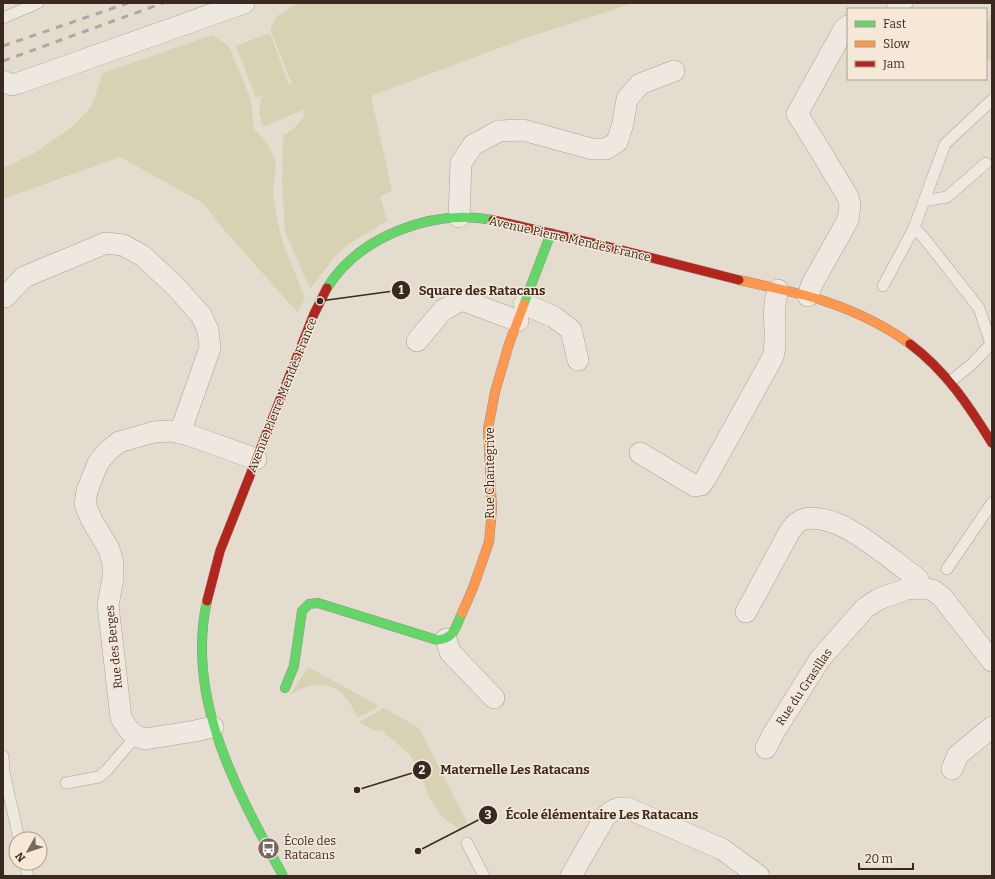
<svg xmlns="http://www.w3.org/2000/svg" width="995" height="879" font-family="Bitter,serif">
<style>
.green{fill:#d7d2b3}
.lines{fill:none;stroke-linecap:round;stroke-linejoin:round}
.lane-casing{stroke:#aba299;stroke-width:12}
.street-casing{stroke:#aba299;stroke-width:22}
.fast-casing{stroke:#9a9189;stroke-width:10}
.slow-casing{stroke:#9a9189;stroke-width:10}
.jam-casing{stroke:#9a9189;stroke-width:10}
.lane{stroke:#eee8e1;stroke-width:11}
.street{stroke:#eee8e1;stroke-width:21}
.fast{stroke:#63d668;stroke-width:9}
.slow{stroke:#ff974d;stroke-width:9}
.jam{stroke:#b3261e;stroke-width:9}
.rail{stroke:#ada7a2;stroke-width:3;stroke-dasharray:7 7;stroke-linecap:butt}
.labels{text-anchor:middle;stroke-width:3;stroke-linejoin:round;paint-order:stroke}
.street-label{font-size:12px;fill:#3a2921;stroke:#f5e8d7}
.poi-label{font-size:12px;fill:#3a2921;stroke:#f5e8d7;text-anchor:start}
.leader{fill:none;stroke:#3a2921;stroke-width:1.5}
.callout-dot{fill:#3a2921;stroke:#f5e8d7;stroke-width:1.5}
.mark-label{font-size:12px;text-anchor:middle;font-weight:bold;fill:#fff}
.callout-label{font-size:13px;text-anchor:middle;font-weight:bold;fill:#3a2921;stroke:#f5e8d7;stroke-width:3;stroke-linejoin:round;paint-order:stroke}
</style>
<rect width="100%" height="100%" fill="#e5dcd0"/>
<!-- green -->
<g class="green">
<polygon points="298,3 634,3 523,39 371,96 392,191 380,196 387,221 347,245 333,259 310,289 285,232 282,184 283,136 295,127 304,117 303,110 263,127 259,113 261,97 285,87 256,98 236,46 270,33 289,85 292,84 270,29 277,16"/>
<polygon points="992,13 992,63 986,59 986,24"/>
<polygon points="212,35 229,46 251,100 254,129 268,144 276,163 273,193 278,223 283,243 305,298 298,313 226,232 203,203 120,157 3,199 3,168 33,154 72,127 91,107 103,73"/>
<path d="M308,667L379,706L358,718C348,697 336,681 310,686C303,687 296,692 290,695Z"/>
<polygon points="384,708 419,728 467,822 462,831 441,816 428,795 421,773 410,755 383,731 373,730 359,722"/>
</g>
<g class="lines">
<defs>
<g id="lane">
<polyline points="3,18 38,3"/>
<polyline points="924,201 947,197 986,163"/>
<polyline points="914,228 945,144 992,100"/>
<polyline points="883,286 914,228 924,238 979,308 991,344 972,364 950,382"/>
<polyline points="947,569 992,503"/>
<polyline points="3,756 4,772 19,839"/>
<polyline points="66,783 99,777 107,770 136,736"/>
<polyline points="467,843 484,876"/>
<polyline points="25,863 28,876"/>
</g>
<g id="street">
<polyline points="897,9 902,3"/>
<polyline points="3,81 12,85 19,83 244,3"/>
<polyline points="459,217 461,163 473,145 499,131 523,130 592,149 606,149 617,142 623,123 627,99 640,84 674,71"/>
<path d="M808,296L812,284L848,220L850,205L848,197C831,169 815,141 797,114L844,29L848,26"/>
<polyline points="5,297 24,277 106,243 123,245 143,256 175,286 201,315 208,330 210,348 180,433"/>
<polyline points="524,304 554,317 571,330 578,360"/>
<polyline points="417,341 443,310 462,300 518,321"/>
<path d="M640,453L695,486L701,485L706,478L773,357C779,334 770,314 778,290"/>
<path d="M746,612L790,531C794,526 797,521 804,519C817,516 836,522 848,529C873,543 895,562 918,579L921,588"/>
<polyline points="446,639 450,652 494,698"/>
<polyline points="213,727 195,731 145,739 136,736 129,730 121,718 108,605 113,578 113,563 109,549 91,519 85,504 87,491 98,463 107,452 119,442 154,432 171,431 189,435 256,459"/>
<polyline points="766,748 773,734 820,659 865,608 879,599 907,589 921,588 933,590 942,597 992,661"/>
<polyline points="952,769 958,755 992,727"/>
<path d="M571,876L605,817C612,810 617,807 627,808L722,849L759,876"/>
</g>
<g id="fast">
<path d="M327,288C360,235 433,209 493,220"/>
<polyline points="524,304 551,233"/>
<path d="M207,601C185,700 238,792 283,876"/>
<path d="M285,688L294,666L302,611L309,604L318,603L437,640C455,638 455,628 462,613"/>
</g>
<g id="slow">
<path d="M739,280C762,285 785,290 808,296C843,306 880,322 910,344"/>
<polyline points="462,613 473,588 489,542 492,509 488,429 495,392 509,344 524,304"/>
</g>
<g id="jam">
<polyline points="493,220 605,246 739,280"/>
<path d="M910,344C946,371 969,406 992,443"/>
<polyline points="207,601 220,551 314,314 327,288"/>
</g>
</defs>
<!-- lane casing -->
<use href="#lane" class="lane-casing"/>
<!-- street casing -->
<use href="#street" class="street-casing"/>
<!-- fast casing -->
<use href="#fast" class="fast-casing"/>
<!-- slow casing -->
<use href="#slow" class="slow-casing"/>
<!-- jam casing -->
<use href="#jam" class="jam-casing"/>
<!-- lane -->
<use href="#lane" class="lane"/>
<!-- street -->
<use href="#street" class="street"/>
<!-- fast -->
<use href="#fast" class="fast"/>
<!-- slow -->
<use href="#slow" class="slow"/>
<!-- jam -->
<use href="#jam" class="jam"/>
<!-- rail -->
<g class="rail">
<polyline points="3,46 128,3"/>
<polyline points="3,61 163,3"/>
</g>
</g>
<!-- icons -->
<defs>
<symbol id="bus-disc" viewBox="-11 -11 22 22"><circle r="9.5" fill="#76685e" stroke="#f5e8d7"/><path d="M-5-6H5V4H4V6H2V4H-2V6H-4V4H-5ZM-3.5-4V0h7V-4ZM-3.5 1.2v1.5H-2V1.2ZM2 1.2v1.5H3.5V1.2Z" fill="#fff"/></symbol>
</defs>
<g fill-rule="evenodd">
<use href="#bus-disc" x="256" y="836" width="25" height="25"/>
</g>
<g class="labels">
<!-- street labels -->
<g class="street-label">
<text transform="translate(570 239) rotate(13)" y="4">Avenue Pierre Mendès France</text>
<text transform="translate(282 395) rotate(-68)" y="4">Avenue Pierre Mendès France</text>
<text transform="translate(490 473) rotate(-90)" y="4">Rue Chantegrive</text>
<text transform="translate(114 647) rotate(-96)" y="4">Rue des Berges</text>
<text transform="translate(804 687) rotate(-56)" y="4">Rue du Grasillas</text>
</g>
<!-- poi labels -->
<g class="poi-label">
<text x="284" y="845">École des<tspan x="284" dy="14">Ratacans</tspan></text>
</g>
</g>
<!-- callouts -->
<path class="leader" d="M320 301L401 290M357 790L422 770M418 851L488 815"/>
<g class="callout-dot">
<circle cx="320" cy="301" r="4"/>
<circle cx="357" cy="790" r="4"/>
<circle cx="418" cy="851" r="4"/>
<circle cx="401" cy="290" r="10"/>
<circle cx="422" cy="770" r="10"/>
<circle cx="488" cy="815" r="10"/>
</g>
<g class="mark-label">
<text x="401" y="294">1</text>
<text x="422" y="774">2</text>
<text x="488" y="819">3</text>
</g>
<g class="callout-label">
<text x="482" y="295">Square des Ratacans</text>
<text x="515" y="774">Maternelle Les Ratacans</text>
<text x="602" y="819">École élémentaire Les Ratacans</text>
</g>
<!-- border -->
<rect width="995" height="879" fill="none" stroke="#3a2921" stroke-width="8"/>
<!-- legend -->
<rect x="847" y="8" width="140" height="72" fill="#f5e8d7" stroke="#aa9c8e"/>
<rect x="855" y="21" width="20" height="6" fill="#63d668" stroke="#aa9c8e"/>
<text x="883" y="28" font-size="12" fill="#3a2921">Fast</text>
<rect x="855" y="41" width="20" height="6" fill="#ff974d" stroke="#aa9c8e"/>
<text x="883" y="48" font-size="12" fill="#3a2921">Slow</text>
<rect x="855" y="61" width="20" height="6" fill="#b3261e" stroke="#aa9c8e"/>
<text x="883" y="68" font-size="12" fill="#3a2921">Jam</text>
<!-- north arrow -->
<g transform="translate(28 851) rotate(231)"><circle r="19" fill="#f5e8d7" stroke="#aa9c8e"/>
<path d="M0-3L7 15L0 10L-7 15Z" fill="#76685e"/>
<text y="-6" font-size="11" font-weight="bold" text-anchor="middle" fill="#3a2921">N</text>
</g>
<!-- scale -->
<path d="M859 863v6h54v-6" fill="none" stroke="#3a2921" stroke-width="2"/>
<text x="865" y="863" font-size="12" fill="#3a2921" stroke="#f5e8d7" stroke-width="3" paint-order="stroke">20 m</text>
</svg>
